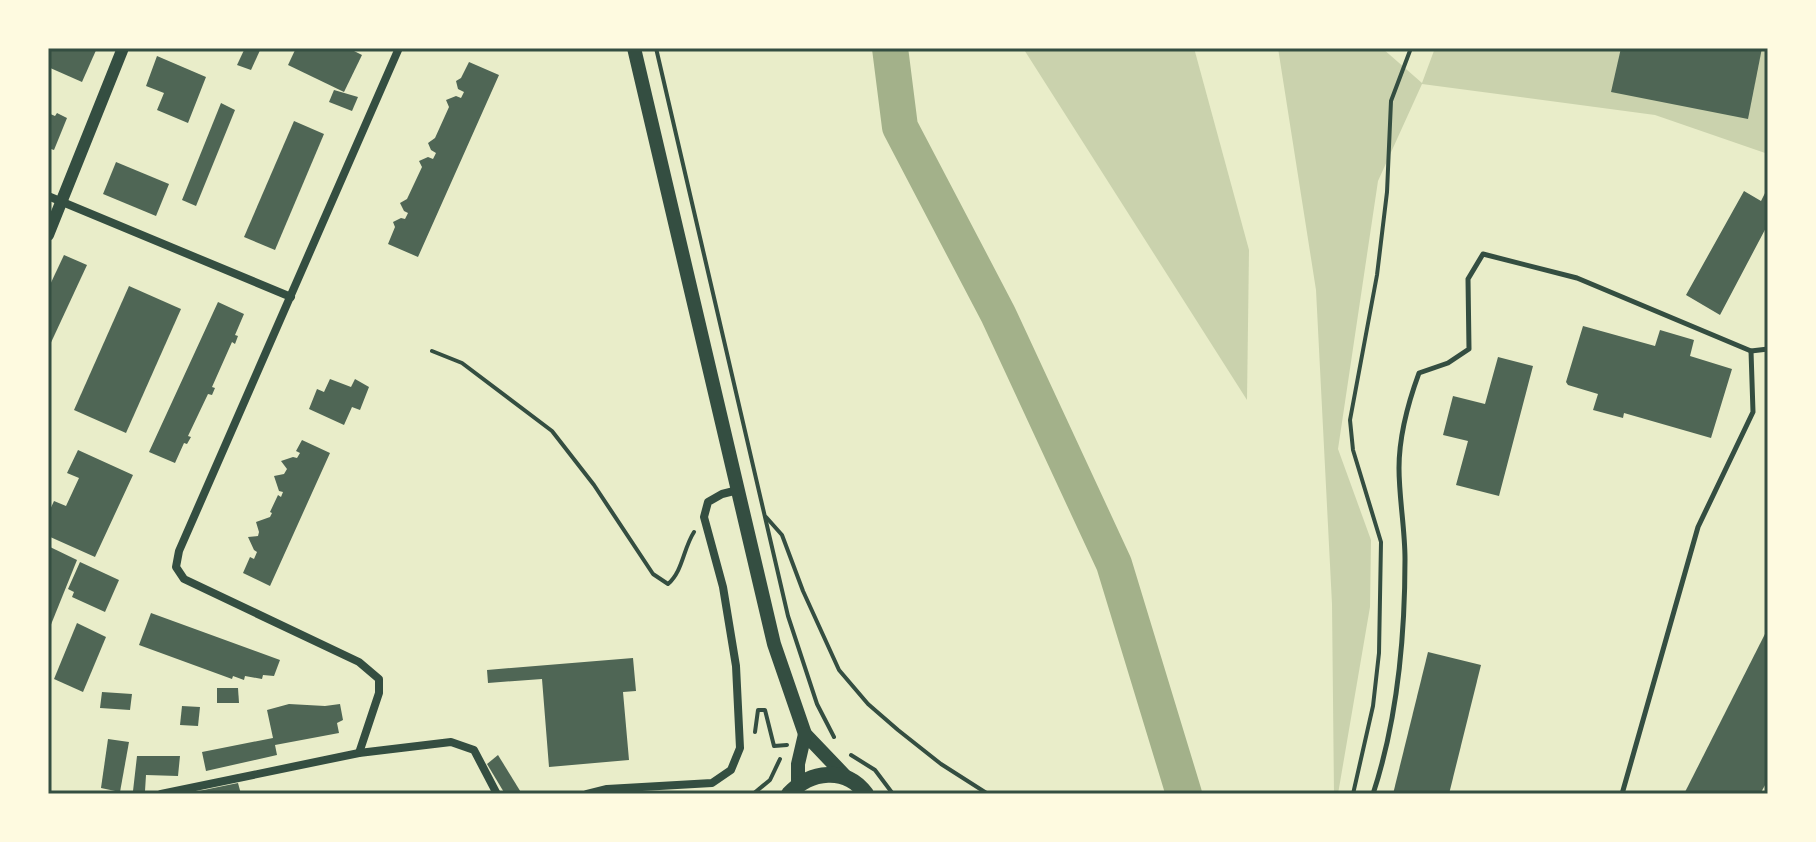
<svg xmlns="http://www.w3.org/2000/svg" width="1816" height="842" font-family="'PT Sans',sans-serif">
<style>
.green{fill:#cad2ad}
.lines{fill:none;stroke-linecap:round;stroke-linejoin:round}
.river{stroke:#a3b18a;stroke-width:36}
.building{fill:#4f6655}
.path{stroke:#344e41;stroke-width:4}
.service{stroke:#344e41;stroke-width:5}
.minor{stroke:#344e41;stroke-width:8}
.tertiary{stroke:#344e41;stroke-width:12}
.secondary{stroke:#344e41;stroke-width:14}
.primary{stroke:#344e41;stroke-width:16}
.neatline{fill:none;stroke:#344e41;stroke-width:3}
</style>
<rect width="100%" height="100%" fill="#e9edc9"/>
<!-- green -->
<g class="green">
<polygon points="1023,48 1194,48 1249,250 1247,400"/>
<polygon points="1278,48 1382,48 1422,83 1435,48 1768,48 1768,154 1655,115 1422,84 1378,181 1338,449 1371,540 1370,607 1338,794 1334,794 1332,604 1316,290"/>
</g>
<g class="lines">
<!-- river -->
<polyline class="river" points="890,48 900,127 998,314 1114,564 1184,794"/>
</g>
<!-- building -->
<g class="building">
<polygon points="48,48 97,48 82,82 48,67"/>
<polygon points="245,48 261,48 251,70 237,65"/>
<polygon points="296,48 348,48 362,55 344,92 288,65"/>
<polygon points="1621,48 1762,48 1748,119 1611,92"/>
<polygon points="157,56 206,77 188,123 157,110 164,93 146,86"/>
<polygon points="469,62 499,75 418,257 388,244 395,227 393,222 401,218 405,219 408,213 404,211 400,203 407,199 422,167 419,161 428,157 433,159 436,153 431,150 428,143 435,138 449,107 446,100 456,96 461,98 464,92 458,89 456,81 461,78"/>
<polygon points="334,90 358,97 352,111 329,102"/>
<polygon points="221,103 235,110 196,206 182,200"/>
<polygon points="48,113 55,116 57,113 67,118 54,150 48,148"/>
<polygon points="294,121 324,134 275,250 244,237"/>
<polygon points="116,162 169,184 156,216 103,194"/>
<polygon points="1768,187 1768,224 1720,315 1686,295 1744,191 1761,201"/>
<polygon points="64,255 87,265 48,349 48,289"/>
<polygon points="129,286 181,309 126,433 74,410"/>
<polygon points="218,302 244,314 235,335 238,336 235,344 232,342 212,387 215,388 212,395 208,394 188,436 191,437 187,444 184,443 175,463 149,452"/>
<polygon points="1583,326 1655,346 1660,330 1694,340 1690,356 1732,369 1711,438 1624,413 1623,418 1593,410 1598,394 1568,385 1566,382"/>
<polygon points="1498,357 1533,366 1499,496 1456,485 1468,441 1443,435 1453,396 1485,404"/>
<polygon points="330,379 351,387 355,379 369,387 360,410 352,407 344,425 309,409 317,389 324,392"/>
<polygon points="302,440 330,453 270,586 243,573 250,557 254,559 257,552 254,550 248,537 258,536 259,532 256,522 270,517 272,513 270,512 278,495 281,497 283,492 279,491 274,476 284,474 287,469 281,461 293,457 297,458 300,453 296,451"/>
<polygon points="78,450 133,475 95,557 48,536 48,514 54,501 66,506 79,478 67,473"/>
<polygon points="48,546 77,560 48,632"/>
<polygon points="80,562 119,580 105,612 72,597 74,592 68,589"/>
<polygon points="151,613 280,660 274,676 263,675 262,679 245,676 244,680 233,676 232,679 139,645"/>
<polygon points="77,623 106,637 83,692 54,679"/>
<polygon points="1768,628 1768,780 1760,794 1684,794"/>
<polygon points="1428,652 1481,665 1449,794 1393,794"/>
<polygon points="633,658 636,691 623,692 629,760 549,767 542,679 488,683 487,670"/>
<polygon points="217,688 238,688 239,703 217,703"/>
<polygon points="102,692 132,694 130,710 100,708"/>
<polygon points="289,704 325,706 340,704 343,720 337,723 339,733 275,745 277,755 206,771 202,752 273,738 267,710"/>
<polygon points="182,706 200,707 198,726 180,725"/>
<polygon points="108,739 129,742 120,792 101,788"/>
<polygon points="498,755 522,794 505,794 487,764"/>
<polygon points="137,756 180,756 178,776 146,775 145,791 133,791"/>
<polygon points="238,783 241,794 190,794 189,793"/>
</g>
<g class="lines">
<!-- path -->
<g class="path">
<polyline points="656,48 788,616 817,704 834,737"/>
<path d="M432,351L462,363L552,431L594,485L653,574L668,584C683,571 683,549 694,532"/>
<polyline points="766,517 782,535 803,591 839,670 868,704 898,730 941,764 988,794"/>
<polyline points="755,732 758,710 765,710 774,746 787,745"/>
<polyline points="851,755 875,770 893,794"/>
<polyline points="753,794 770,780 780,759"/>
<polyline points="1353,794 1373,706 1379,653 1381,542 1353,450 1350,420 1377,275 1387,192 1391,101 1411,48"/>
</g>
<!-- service -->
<g class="service">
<path d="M1373,794C1397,721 1405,636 1405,559C1405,529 1399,498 1399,468C1399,436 1408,403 1419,373L1448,363L1469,349L1468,279L1483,254L1577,278L1751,351L1768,349"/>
<polyline points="1622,794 1698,527 1753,412 1751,351"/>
</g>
<!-- minor -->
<g class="minor">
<polyline points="48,196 291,297"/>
<polyline points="359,753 379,693 379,679 359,662 184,579 176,567 179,551 399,48"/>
<polyline points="161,794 359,753 451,742 474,750 497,794"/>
<polyline points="587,794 607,789 712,783 731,770 740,748 736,666 723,587 704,517 708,502 722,494 738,490"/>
</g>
<!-- tertiary -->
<polyline class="tertiary" points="48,235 123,48"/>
<!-- secondary -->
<g class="secondary">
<polyline points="634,48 774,644 805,734 847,778"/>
<polyline points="798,785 798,764 805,734"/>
</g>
<!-- primary -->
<path class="primary" d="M789,794C810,771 846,766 866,794"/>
</g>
<!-- border -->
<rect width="1816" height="842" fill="none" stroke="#fefae0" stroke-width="100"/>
<rect x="50" y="50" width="1716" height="742" class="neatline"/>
</svg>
